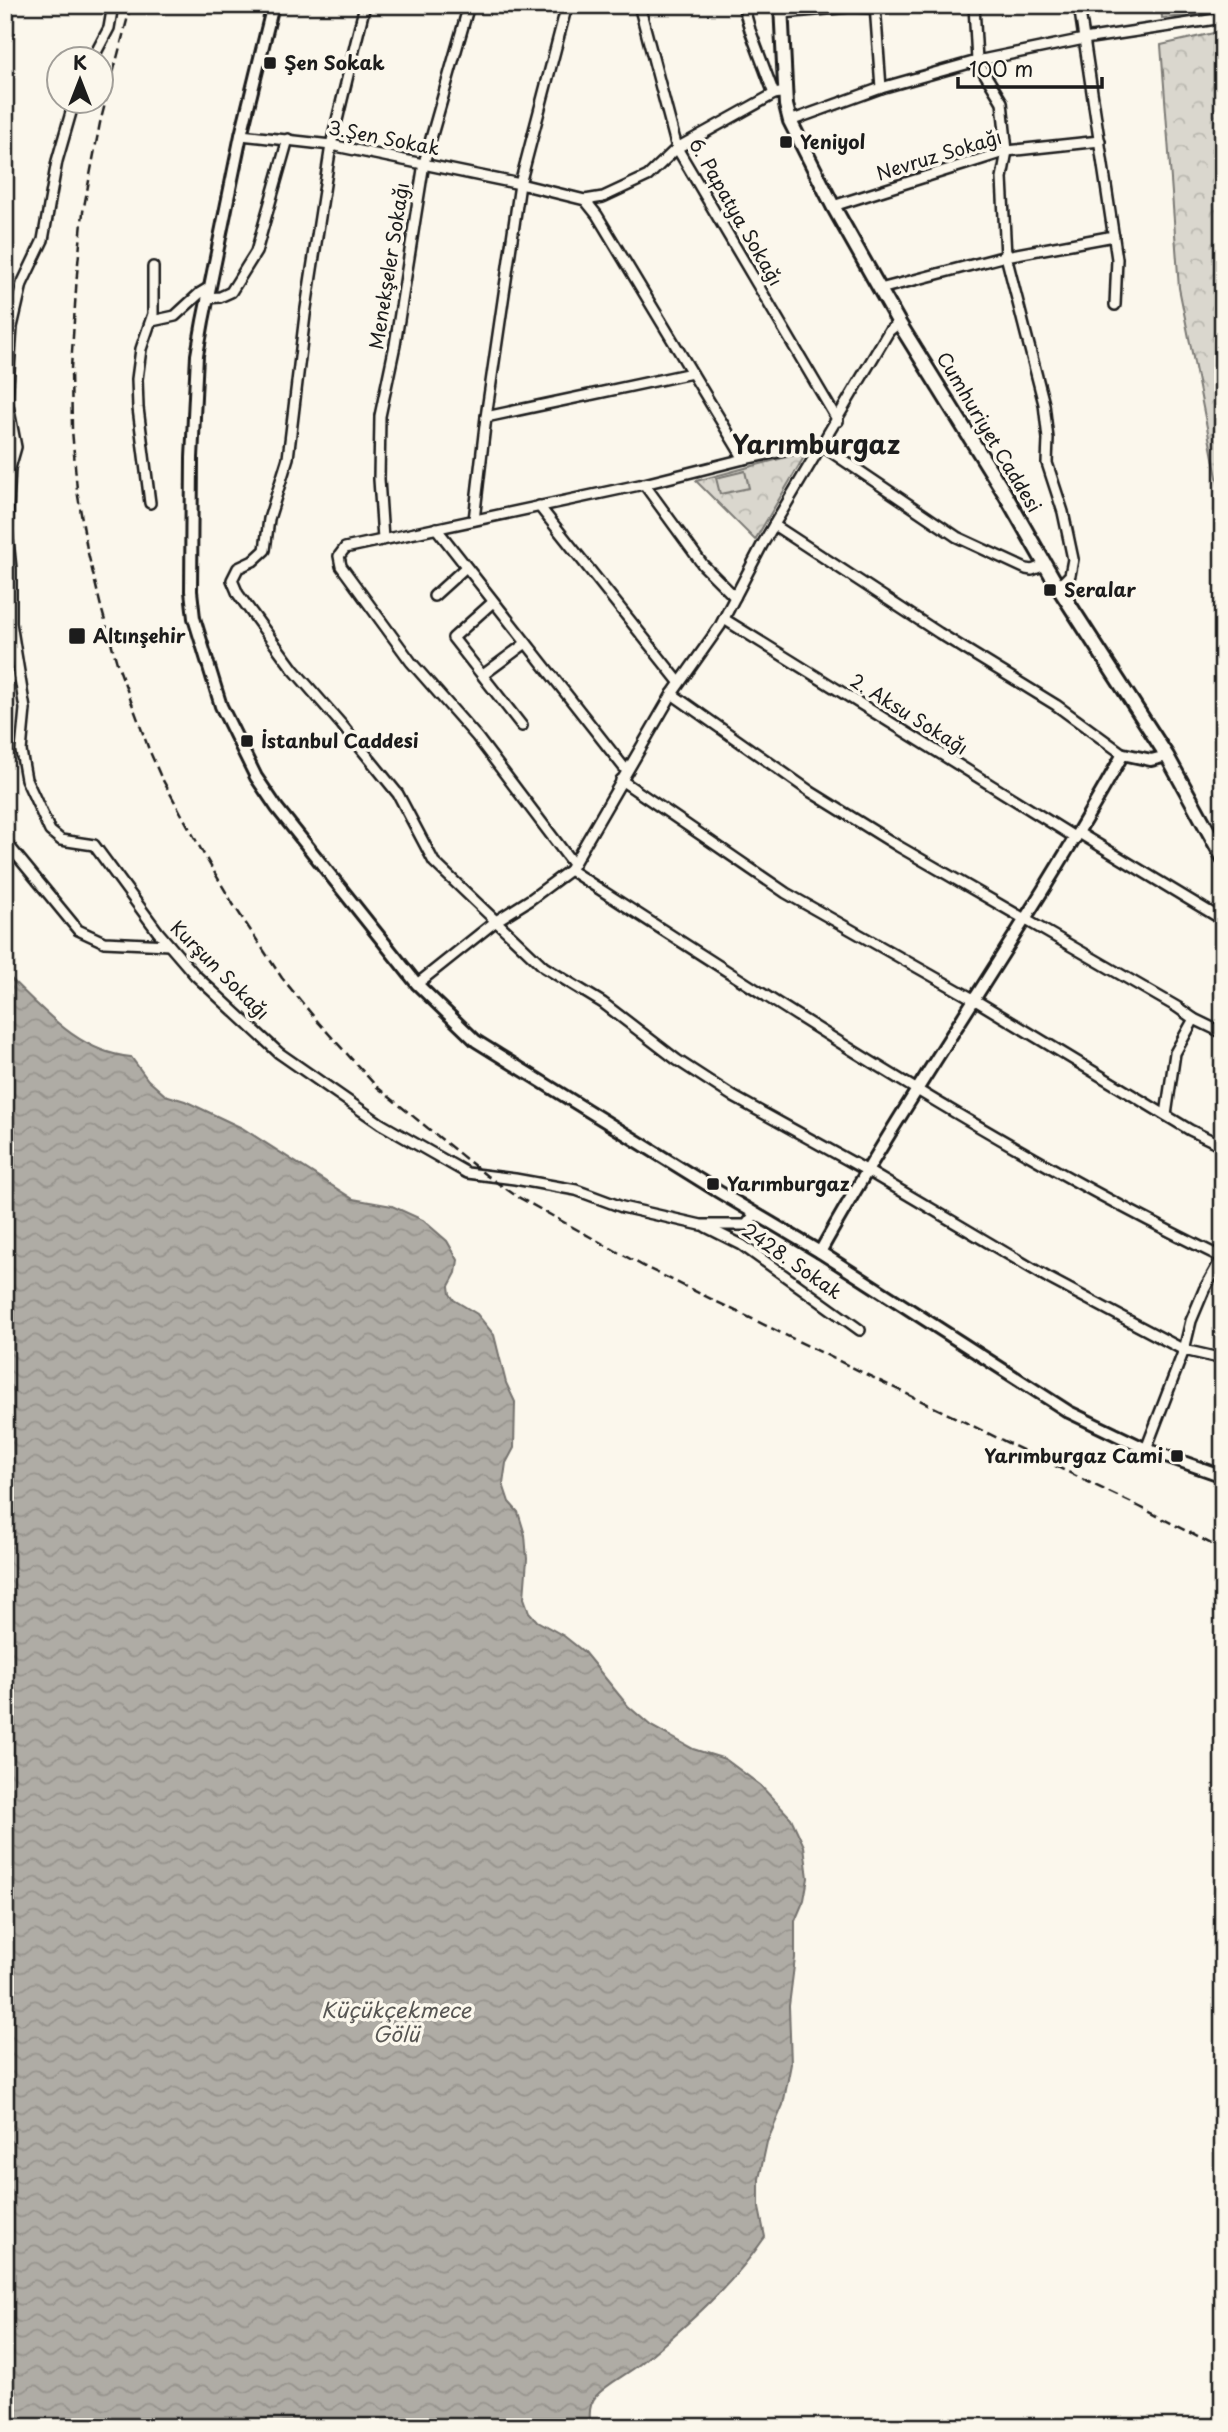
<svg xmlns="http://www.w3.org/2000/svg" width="1228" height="2432" font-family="'Playpen Sans',sans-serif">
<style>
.forest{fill:url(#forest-crowns);stroke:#7b7a75;stroke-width:2}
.pitch{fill:#dad7ce;stroke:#7b7a75;stroke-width:2}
.water{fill:url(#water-waves);stroke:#74726e;stroke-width:2}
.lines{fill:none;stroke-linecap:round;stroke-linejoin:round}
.minor-casing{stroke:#1c1c1c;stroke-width:14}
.tertiary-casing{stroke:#1c1c1c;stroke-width:16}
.secondary-casing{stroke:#1c1c1c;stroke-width:18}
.minor{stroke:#fbf7ec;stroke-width:9}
.tertiary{stroke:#fbf7ec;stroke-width:10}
.secondary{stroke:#fbf7ec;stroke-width:12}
.rail{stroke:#1c1c1c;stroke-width:2.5;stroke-dasharray:10 5;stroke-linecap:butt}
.poi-dot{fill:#1c1c1c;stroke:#fbf7ec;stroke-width:2.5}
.labels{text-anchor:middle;stroke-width:7;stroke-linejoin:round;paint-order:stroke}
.poi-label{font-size:19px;font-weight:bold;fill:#1c1c1c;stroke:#fbf7ec;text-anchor:start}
.street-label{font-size:19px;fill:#1c1c1c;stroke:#fbf7ec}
.water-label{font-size:21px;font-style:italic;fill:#575653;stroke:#fbf7ec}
.district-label{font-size:26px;font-weight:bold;fill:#1c1c1c;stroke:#fbf7ec}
</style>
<defs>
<pattern id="forest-crowns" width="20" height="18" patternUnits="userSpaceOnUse" patternTransform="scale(1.75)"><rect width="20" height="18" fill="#dad7ce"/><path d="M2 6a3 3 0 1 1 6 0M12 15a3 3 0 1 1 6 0" fill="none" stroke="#bab8b0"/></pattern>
<pattern id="water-waves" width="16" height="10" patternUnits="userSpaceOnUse" patternTransform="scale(1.75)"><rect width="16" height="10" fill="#afaca5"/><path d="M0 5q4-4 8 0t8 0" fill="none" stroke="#96938d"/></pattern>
</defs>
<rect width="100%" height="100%" fill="#fbf7ec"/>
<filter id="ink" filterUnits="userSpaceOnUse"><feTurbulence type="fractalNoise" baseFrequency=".0143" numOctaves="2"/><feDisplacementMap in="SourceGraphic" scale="14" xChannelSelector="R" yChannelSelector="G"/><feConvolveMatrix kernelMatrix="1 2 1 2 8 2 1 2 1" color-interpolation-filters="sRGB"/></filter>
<g filter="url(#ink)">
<!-- forest -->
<g class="forest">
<polygon points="1161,5 1217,5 1218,14 1162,18"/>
<polygon points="1218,32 1223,67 1223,507 1179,288 1161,45"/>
<polygon points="798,454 804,457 755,540 696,481"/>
</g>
<!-- pitch -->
<polygon class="pitch" points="745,471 749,488 720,494 716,478"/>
<!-- water -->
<path class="water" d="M5,973C42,1008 77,1052 131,1057L148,1080L165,1095L185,1101L242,1128L353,1199L392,1206L423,1220L447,1241L458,1260L456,1273L449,1286L450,1294L454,1300L477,1314L494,1335L506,1383L515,1402L514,1448L506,1463L503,1484L509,1502L518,1512L525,1535L527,1559L524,1598L529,1612L537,1621L564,1636L584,1652L628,1706L651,1726L693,1749L725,1759L760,1785L791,1818L804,1846L808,1878L804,1900L795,1921V1958L789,2006L791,2064L783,2105L767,2142L759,2179V2208L765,2237C731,2287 686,2326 640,2364C626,2375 608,2383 596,2396C589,2404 589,2417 591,2427H5Z"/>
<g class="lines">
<defs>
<g id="minor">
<polyline points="365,5 331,145 305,315 288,458 269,519 265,550 253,561 238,568 232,580 238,594 293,669 342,725 398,794 434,862 544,967 603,1003 677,1060 734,1097 866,1170 1050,1279 1184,1350 1223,1359"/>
<polyline points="639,5 677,148 838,421"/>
<polyline points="743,5 750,30 774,94"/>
<polyline points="875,5 881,88"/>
<polyline points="974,5 977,61 1002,102 1007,151 1002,178 1006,256 1044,404 1048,439 1047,463 1063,512 1073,559 1070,575 1058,587"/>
<polyline points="1079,5 1117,259 1115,305"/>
<polyline points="782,13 851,7 875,8"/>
<polyline points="92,60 109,28 113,5"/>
<polyline points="74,102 57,161 43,240 22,284 12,327 7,400 16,447 10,468 7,530 11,569 11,623 25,709 21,751 26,779 50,831 61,840 94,845 158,932 195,975 279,1053 381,1124 467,1173 515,1179 576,1190 622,1207 701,1225 746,1225 755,1214"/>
<polyline points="790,121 881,88 977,61 1084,39 1223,18"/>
<polyline points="241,135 331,145 520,184 585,200 597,215 744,459"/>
<polyline points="585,200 603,197 648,176 677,148 774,94 786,92"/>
<polyline points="833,206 1007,151 1100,141"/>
<polyline points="880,289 1006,256 1114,236"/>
<polyline points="207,298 220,297 231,292 256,252 288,139"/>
<polyline points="152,321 175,316 200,293 210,287"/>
<polyline points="486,417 692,373"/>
<polyline points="644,484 703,565 735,597"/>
<polyline points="150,503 138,408 137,379 141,349 153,314 153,267"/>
<polyline points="539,506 679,682"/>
<polyline points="474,520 486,417 520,184 567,5"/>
<polyline points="774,525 939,633 1056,705 1123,754"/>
<polyline points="436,528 626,770"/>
<polyline points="383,539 379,479 380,416 395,345 424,163 469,5"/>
<polyline points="434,596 466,567"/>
<polyline points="493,602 453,638 522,726"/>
<polyline points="724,619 1076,838"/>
<polyline points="483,675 526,643"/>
<polyline points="672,694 811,792 898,846 1177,1007 1194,1019 1223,1033"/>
<polyline points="621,780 786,893 975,1000 1190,1130 1223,1146"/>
<polyline points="1079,833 1223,920"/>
<polyline points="5,841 78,930 104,942 169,945"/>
<polyline points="573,864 477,737 411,662 341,566 339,556 345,548 644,484 744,459 817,444 821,445 957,537 1026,569 1032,570 1045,565"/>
<path d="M570,870C782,1007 995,1147 1223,1258"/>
<polyline points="417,984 496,921 531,899 570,870 672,694 720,626 762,545 889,331 899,323"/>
<polyline points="1166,1115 1175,1053 1194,1019"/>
<polyline points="706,1227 742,1245 860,1330"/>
<polyline points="1146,1449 1184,1350 1191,1321 1204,1290 1223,1256"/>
</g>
<g id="tertiary">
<polyline points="273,5 241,135 203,321 197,355 192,458 191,591 194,618 221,706 256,777 277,808 417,984 476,1041 719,1192 820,1252 1069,1412 1146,1449 1223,1476"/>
<path d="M820,1252C915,1082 1029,924 1123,754L1151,760L1167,756"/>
</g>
<polyline id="secondary" points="781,5 786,105 790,121 833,206 899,323 1005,494 1058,587 1167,756 1223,858"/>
</defs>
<!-- minor casing -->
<use href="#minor" class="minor-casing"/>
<!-- tertiary casing -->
<use href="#tertiary" class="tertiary-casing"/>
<!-- secondary casing -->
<use href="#secondary" class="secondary-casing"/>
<!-- minor -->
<use href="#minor" class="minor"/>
<!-- tertiary -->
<use href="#tertiary" class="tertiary"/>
<!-- secondary -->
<use href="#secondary" class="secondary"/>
<!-- rail -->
<polyline class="rail" points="131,5 100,123 83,212 77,274 71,368 72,429 77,490 87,549 101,607 117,663 148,747 160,775 203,853 233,904 282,978 319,1023 377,1087 487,1176 518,1197 643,1266 1140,1507 1223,1550"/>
</g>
</g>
<!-- markers -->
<g class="poi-dot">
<rect x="263" y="56" width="14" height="14" rx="3.5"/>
<rect x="779" y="135" width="14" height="14" rx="3.5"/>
<rect x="1043" y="583" width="14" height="14" rx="3.5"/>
<rect x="68" y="627" width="18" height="18" rx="3.5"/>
<rect x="240" y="734" width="14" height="14" rx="3.5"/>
<rect x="706" y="1177" width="14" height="14" rx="3.5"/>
<rect x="1170" y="1449" width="14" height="14" rx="3.5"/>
</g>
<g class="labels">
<!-- poi labels -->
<g class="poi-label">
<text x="284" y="70">Şen Sokak</text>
<text x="800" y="149">Yeniyol</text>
<text x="1064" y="597">Seralar</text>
<text x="93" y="643">Altınşehir</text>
<text x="261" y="748">İstanbul Caddesi</text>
<text x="727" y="1191">Yarımburgaz</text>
<text x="1163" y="1463" text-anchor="end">Yarımburgaz Cami</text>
</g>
<!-- street labels -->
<g class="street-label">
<text transform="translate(384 138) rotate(11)" y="7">3.Şen Sokak</text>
<text transform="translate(939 155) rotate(-17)" y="7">Nevruz Sokağı</text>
<text transform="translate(736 212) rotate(60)" y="7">6. Papatya Sokağı</text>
<text transform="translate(389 266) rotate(-81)" y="7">Menekşeler Sokağı</text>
<text transform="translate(989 432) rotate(59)" y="7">Cumhuriyet Caddesi</text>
<text transform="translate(909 714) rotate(32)" y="7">2. Aksu Sokağı</text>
<text transform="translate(220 970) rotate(45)" y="7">Kurşun Sokağı</text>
<text transform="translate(792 1261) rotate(35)" y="7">2428. Sokak</text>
</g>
<!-- water labels -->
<g class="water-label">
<text x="396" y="2018">Küçükçekmece<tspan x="396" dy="24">Gölü</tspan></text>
</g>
<!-- district labels -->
<g class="district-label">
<text x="816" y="454">Yarımburgaz</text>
</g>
</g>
<!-- margin -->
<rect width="1228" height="2432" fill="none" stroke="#fbf7ec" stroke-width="28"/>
<rect x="14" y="14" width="1200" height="2404" fill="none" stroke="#1c1c1c" stroke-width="2.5" filter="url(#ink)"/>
<!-- north arrow -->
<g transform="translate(80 80)"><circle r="33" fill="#fbf7ec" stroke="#a29f99" stroke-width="2"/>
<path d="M0-5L12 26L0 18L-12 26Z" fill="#1c1c1c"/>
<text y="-10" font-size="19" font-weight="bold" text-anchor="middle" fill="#1c1c1c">K</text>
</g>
<!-- scale -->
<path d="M958 77v10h144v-10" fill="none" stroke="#1c1c1c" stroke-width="3.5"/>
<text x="969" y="77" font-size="21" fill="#1c1c1c" stroke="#fbf7ec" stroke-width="5" paint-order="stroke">100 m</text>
</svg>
